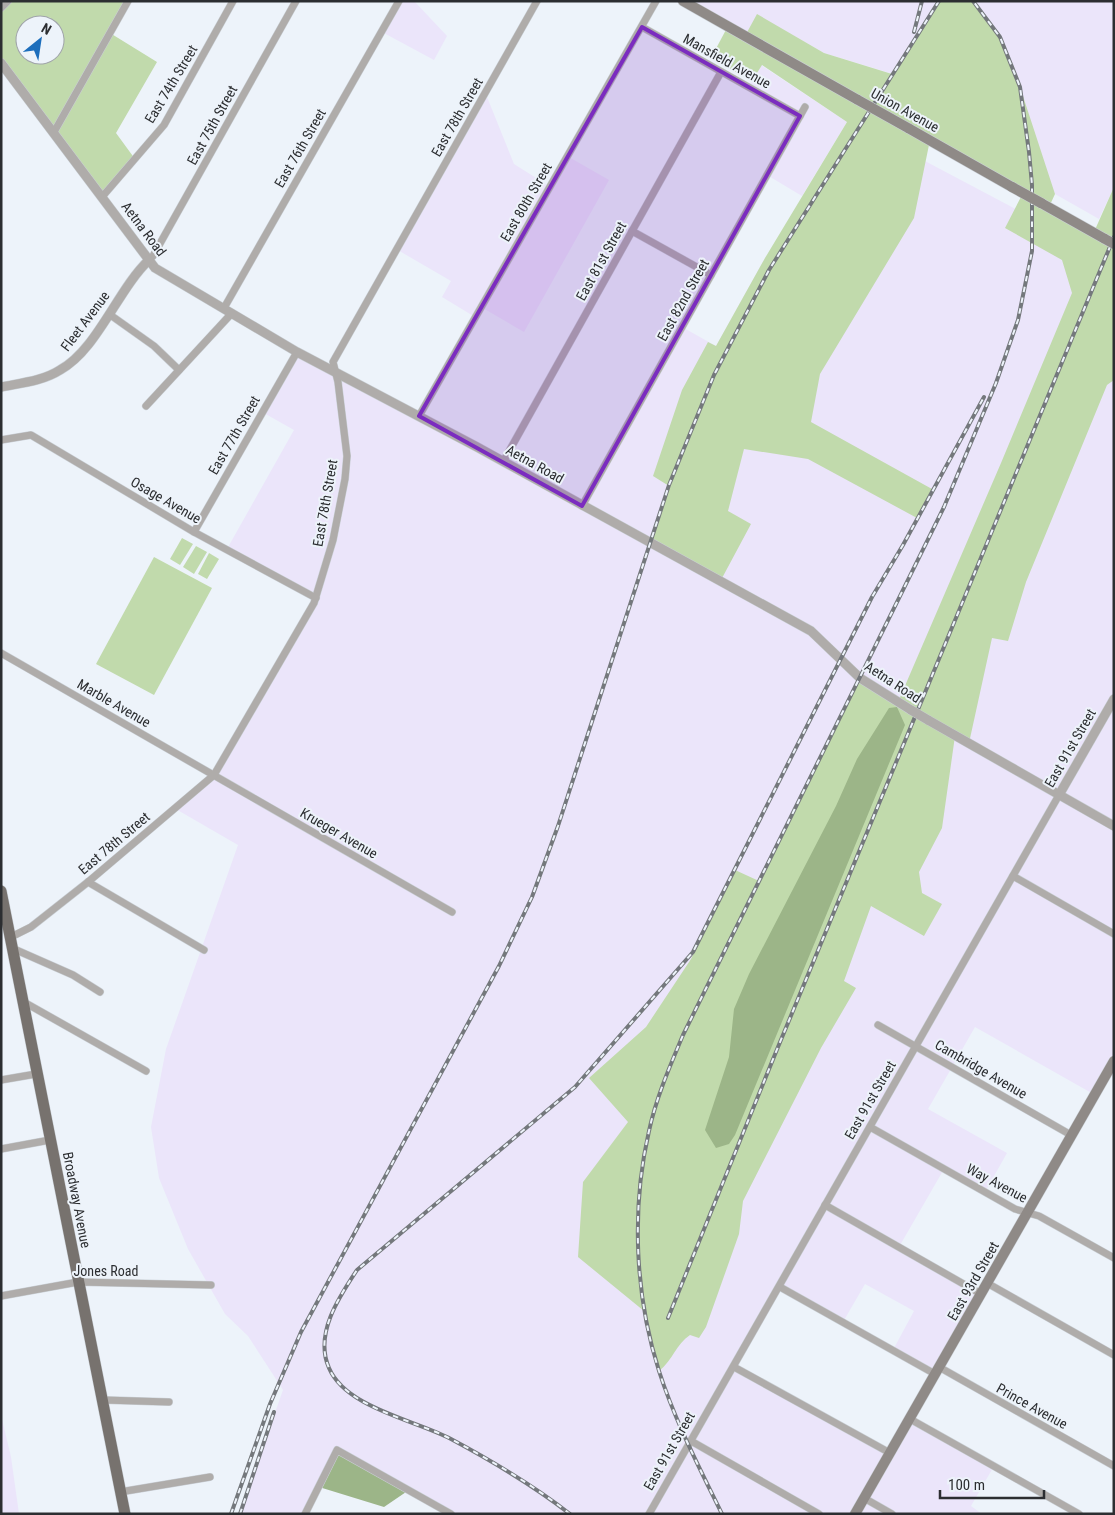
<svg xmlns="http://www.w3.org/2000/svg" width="1115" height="1515" font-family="'Roboto Condensed',sans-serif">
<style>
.industrial{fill:#ebe5fa}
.green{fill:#c1daac;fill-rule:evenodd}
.forest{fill:#9cb588}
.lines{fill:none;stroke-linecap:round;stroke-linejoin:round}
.minor-casing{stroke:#cad0d6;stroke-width:8}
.tertiary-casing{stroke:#cad0d6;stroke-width:10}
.secondary-casing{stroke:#cad0d6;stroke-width:11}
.primary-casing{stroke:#cad0d6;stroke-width:12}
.minor{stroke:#afacaa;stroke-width:7}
.tertiary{stroke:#afacaa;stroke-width:9}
.secondary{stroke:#8f8a87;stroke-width:10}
.primary{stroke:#77726e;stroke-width:11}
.rail-casing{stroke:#74787c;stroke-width:4}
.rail{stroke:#edf3fa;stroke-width:2;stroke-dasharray:5.5;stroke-linecap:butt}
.tertiary-bridge-casing{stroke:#cad0d6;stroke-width:10;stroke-linecap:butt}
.secondary-bridge-casing{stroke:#cad0d6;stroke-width:11;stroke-linecap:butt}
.tertiary-bridge{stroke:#afacaa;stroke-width:9}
.secondary-bridge{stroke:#8f8a87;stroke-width:10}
.marked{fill:#7b2cbf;fill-opacity:0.2;stroke:#7b2cbf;stroke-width:4;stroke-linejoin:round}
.labels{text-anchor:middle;stroke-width:4;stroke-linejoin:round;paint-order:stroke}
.street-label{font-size:14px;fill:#2c2e31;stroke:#edf3fa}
</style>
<rect width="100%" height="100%" fill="#edf3fa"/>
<!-- industrial -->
<g class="industrial">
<polygon points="399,1 414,1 447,36 434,60 382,32"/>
<polygon points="683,1 939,1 893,74 824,53 757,15 745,36"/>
<polygon points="971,1 1114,1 1114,187 1099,219 1055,194"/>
<polygon points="761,65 847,122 802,196 767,175 800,116 748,87"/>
<polygon points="485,92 514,164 549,186 567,156 609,180 524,332 481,307 475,317 442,297 451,281 396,249"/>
<polygon points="889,142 1091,249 1107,385 1114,380 1114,1061 1095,1095 975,1027 928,1109 1007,1153 985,1192 944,1169 899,1247 981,1294 935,1374 893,1350 914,1311 865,1284 843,1322 780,1287 734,1367 890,1453 910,1419 994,1466 971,1506 982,1514 451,1514 337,1450 305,1514 239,1514 283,1390 248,1336 225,1314 188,1249 159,1178 151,1127 166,1049 238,845 174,808 214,775 316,598 227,549 294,430 262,412 297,352 582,505 682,327 716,346 765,258"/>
<polygon points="1,1415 11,1457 19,1514 1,1514"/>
</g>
<!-- green -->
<g class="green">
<path d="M8,1H128L110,33L157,62L116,133L135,159L102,197L1,63V8ZM25,25H55V55H25Z"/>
<path d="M939,1H973L1000,37L1020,87L1055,194L1049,207L1094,232L1114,187V380L1107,385L1026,582L1008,641L992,638L969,743L955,736L942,828L919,872L922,893L942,904L924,936L871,906L844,981L856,988L821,1048L743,1201L739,1234L706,1327L699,1338L690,1335C676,1344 673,1360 659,1371L644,1311L578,1257L583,1182L628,1122L589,1078L646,1027L691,959L735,870L759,881L860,678L898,702L1001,463L1072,293L1062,260L1005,228L1023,193L930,140L914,218L820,374L811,422L932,489L917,518L808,459L744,449L728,511L751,524L721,580L650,542L669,486L653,476L682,390L708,342L716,346L765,258L847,122L762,65L752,81L711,58L728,26L745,36L757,14L824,53L892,74Z"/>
<polygon points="182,538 193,544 180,565 170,559"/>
<polygon points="196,546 207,552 194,574 183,567"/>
<polygon points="209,553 219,559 207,579 198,574"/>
<polygon points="154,557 212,588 154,695 96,664"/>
</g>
<!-- forest -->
<g class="forest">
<polygon points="897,707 905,725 735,1135 729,1144 716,1148 705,1130 729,1057 734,1009 749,974 836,806 857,759 889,708"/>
<polygon points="337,1450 409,1490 384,1507 319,1487"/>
</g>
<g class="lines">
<defs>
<g id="minor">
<polyline points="1,8 8,1"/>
<polyline points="642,27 800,116"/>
<polyline points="54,132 128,1"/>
<polyline points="102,197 164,125 233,1"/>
<polyline points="632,231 711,275"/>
<polyline points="149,260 153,256 296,1"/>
<polyline points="224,308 399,1"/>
<polyline points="109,314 154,346 179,370"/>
<polyline points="146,406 232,313"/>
<polyline points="419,416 656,1"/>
<polyline points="1,440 31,435 194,532 316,598"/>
<polyline points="503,462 721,72"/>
<polyline points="582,506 805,107"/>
<polyline points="194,532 297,352"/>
<polyline points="1,653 452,912"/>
<polyline points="1013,876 1114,934"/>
<polyline points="88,882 204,950"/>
<polyline points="11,937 31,927 88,882 214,775 314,603 333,540 345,479 347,456 338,382 333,362 537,1"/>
<polyline points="14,949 73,975 100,992"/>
<polyline points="22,1001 146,1071"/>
<polyline points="878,1025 1071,1135"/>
<polyline points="1,1080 36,1074"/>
<polyline points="870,1127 1015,1209 1039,1216 1114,1258"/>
<polyline points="1,1149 50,1140"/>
<polyline points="825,1205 981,1294"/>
<polyline points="987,1283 1114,1355"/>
<polyline points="780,1287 935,1374"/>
<polyline points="1,1296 78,1282 211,1285"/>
<polyline points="734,1367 890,1453"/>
<polyline points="939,1367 1114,1466"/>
<polyline points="104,1400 169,1402"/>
<polyline points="910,1419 1079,1514"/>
<polyline points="691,1441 819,1514"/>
<polyline points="120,1492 210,1477"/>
<polyline points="864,1498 892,1514"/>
<polyline points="305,1514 337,1450 451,1514"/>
<polyline points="649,1514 1059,795"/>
</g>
<g id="tertiary">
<polyline points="1,63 155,268 297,352 477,447 811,631 860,678 911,710"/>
<path d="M1,387C21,383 43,381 60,370C97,350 118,289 149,260"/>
<polyline points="928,720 1114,826"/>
<polyline points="1059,795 1114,699"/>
</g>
<g id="secondary">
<polyline points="683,1 858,100"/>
<polyline points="908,128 1012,187"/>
<polyline points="1041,203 1105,239"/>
<polyline points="855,1514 1114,1061"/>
</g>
<polyline id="primary" points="1,891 125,1514"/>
</defs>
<!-- minor casing -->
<use href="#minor" class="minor-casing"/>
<!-- tertiary casing -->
<use href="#tertiary" class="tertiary-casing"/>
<!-- secondary casing -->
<use href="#secondary" class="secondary-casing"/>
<!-- primary casing -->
<use href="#primary" class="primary-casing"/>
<!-- minor -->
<use href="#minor" class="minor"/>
<!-- tertiary -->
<use href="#tertiary" class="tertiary"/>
<!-- secondary -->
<use href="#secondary" class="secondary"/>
<!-- primary -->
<use href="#primary" class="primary"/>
<defs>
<g id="rail">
<polyline points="914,32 922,1"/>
<polyline points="668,1318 778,1047 1114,237"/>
<polyline points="231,1514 270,1404 301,1332 499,966 532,897 558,826 669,485 714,375 769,270 939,1"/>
<polyline points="240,1514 274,1412"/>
<path d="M570,1514C533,1485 492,1461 451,1439C415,1420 346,1408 329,1368C314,1334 339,1297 357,1270L575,1087L693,952L872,597L903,545L984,397"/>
<path d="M722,1514C699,1467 675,1421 659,1371C635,1296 631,1209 649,1131C656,1098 670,1066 683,1035L944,507L996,383L1018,320L1032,251V185L1029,152L1020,87L1000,37L973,1"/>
</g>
</defs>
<!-- rail casing -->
<use href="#rail" class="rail-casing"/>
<!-- rail -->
<use href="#rail" class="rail"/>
<defs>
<polyline id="tertiary-bridge" points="911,710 928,720"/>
<g id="secondary-bridge">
<polyline points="858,100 908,128"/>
<polyline points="1012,187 1041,203"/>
<polyline points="1105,239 1114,244"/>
</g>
</defs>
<!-- tertiary-bridge casing -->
<use href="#tertiary-bridge" class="tertiary-bridge-casing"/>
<!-- secondary-bridge casing -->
<use href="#secondary-bridge" class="secondary-bridge-casing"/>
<!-- tertiary-bridge -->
<use href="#tertiary-bridge" class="tertiary-bridge"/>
<!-- secondary-bridge -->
<use href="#secondary-bridge" class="secondary-bridge"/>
</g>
<!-- marked area -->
<path class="marked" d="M642,27L800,116L582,506L419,416Z"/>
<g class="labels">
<!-- street labels -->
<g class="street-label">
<text transform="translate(727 61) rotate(29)" y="5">Mansfield Avenue</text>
<text transform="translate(171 84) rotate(-59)" y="5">East 74th Street</text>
<text transform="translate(905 110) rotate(29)" y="5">Union Avenue</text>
<text transform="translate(457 117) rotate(-60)" y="5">East 78th Street</text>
<text transform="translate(212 125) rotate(-61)" y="5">East 75th Street</text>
<text transform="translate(300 148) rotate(-60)" y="5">East 76th Street</text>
<text transform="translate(526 202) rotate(-60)" y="5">East 80th Street</text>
<text transform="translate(144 229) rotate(53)" y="5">Aetna Road</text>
<text transform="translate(601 261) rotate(-61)" y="5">East 81st Street</text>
<text transform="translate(683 300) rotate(-61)" y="5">East 82nd Street</text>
<text transform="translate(85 321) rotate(-53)" y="5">Fleet Avenue</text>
<text transform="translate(234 435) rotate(-60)" y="5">East 77th Street</text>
<text transform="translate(535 464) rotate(29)" y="5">Aetna Road</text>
<text transform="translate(166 500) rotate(30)" y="5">Osage Avenue</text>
<text transform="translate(325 503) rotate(-80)" y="5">East 78th Street</text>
<text transform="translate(893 682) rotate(33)" y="5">Aetna Road</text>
<text transform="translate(114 703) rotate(30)" y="5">Marble Avenue</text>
<text transform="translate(1070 748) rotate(-60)" y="5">East 91st Street</text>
<text transform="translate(339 833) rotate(30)" y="5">Krueger Avenue</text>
<text transform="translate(114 843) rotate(-40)" y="5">East 78th Street</text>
<text transform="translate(981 1069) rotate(30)" y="5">Cambridge Avenue</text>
<text transform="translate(870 1100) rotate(-60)" y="5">East 91st Street</text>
<text transform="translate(997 1183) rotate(28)" y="5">Way Avenue</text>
<text transform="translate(77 1200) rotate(79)" y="5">Broadway Avenue</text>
<text x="106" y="1276">Jones Road</text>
<text transform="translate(973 1281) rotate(-60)" y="5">East 93rd Street</text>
<text transform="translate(1032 1406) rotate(29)" y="5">Prince Avenue</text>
<text transform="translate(669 1451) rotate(-60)" y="5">East 91st Street</text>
</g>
</g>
<!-- border -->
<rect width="1115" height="1515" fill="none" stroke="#2c2e31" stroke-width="5"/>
<!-- north arrow -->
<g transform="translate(40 40) rotate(30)"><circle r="24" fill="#edf3fa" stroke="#a0a4aa"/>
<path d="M0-4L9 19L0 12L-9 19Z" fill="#1d6ebc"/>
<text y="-8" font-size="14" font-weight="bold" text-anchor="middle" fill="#2c2e31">N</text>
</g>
<!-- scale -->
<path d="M940 1490v8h104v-8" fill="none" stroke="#2c2e31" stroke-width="2.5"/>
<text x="948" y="1490" font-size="15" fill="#2c2e31" stroke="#edf3fa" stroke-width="4" paint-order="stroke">100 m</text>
</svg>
